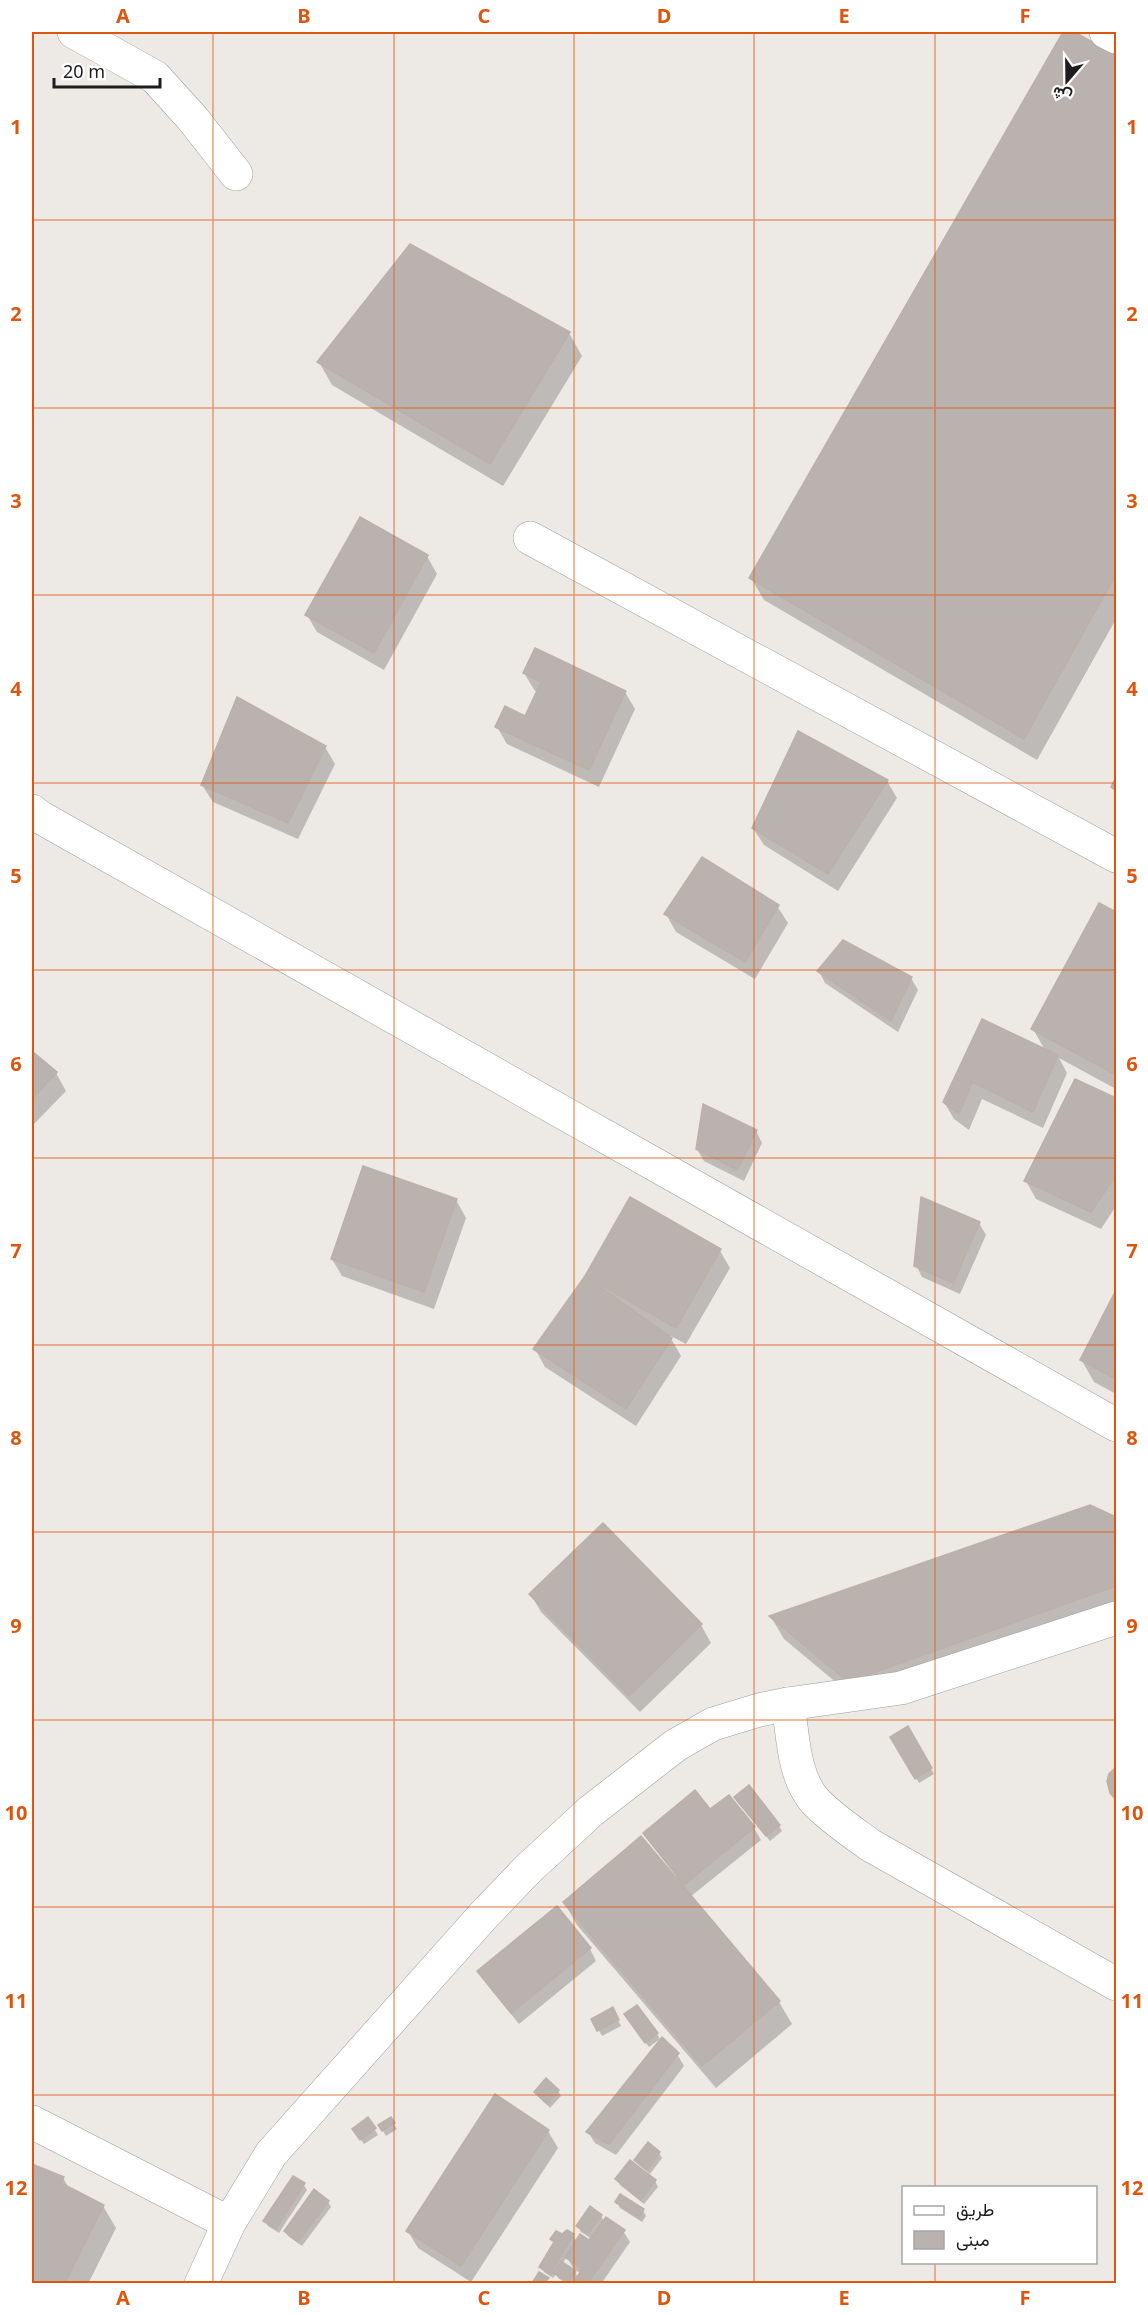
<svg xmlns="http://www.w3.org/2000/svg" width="1148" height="2315" font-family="'Noto Sans',Vazirmatn,sans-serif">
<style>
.shadow{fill:#0003;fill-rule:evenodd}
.building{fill:#bab2ae;stroke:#bdb0a9;stroke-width:1.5}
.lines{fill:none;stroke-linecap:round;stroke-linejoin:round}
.minor-casing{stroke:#9e9e9e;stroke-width:34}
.minor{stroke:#fff;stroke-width:33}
.grid{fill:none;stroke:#de560d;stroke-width:1.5;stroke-opacity:0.55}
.neatline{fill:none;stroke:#de560d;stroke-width:2}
.grid-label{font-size:20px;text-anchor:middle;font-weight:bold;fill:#de560d}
</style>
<rect width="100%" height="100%" fill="#ede9e5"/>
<!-- shadow -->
<g class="shadow">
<polygon points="1065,32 1072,32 1116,58 1116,619 1037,760 764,600 751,578"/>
<polygon points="569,333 582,356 503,486 332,385 319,362"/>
<polygon points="361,519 427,556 437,574 384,670 317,632 307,615"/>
<polygon points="524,673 625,692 635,709 599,787 507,744 497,727 526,718 538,692 535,691"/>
<polygon points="325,747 335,764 298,839 213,802 202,785"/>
<polygon points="887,781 897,798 838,891 764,845 753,828"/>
<polygon points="1100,905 1116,913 1116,1089 1059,1058 1067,1073 1043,1128 982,1099 969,1130 954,1119 944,1102 982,1021 1045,1050 1033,1029"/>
<polygon points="777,906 788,923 755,979 676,932 666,914"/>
<polygon points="819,971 911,978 918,990 898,1032 825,983"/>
<polygon points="32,1053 56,1073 66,1091 32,1126"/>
<polygon points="1076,1081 1116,1100 1116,1206 1101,1229 1036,1199 1026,1181"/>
<polygon points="756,1131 762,1143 744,1181 704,1161 697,1149"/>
<polygon points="631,1199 720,1251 730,1268 686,1344 669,1335 681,1356 636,1426 545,1367 535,1349 586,1277"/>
<polygon points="456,1200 466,1218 434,1309 342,1276 332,1259"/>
<polygon points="979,1223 986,1235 960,1294 922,1277 916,1265"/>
<polygon points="1116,1293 1116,1394 1094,1382 1081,1359"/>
<polygon points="1090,1506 1116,1519 1116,1613 862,1704 784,1639 771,1617"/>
<polygon points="602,1525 701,1625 711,1643 640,1712 541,1612 531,1595"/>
<polygon points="907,1728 934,1774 919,1783 892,1737"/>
<polygon points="728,1797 754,1828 761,1840 690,1897 779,2002 792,2024 716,2088 577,1925 564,1902 675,1879 677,1877 644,1833 710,1811"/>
<polygon points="739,1802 779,1826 782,1831 770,1841"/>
<polygon points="590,1949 596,1961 519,2024 486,1983 479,1971"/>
<polygon points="612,2009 621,2026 602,2036 593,2020"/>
<polygon points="629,2020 657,2034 660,2039 649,2047"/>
<polygon points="677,2054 684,2066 616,2155 595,2143 588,2132"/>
<polygon points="558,2091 561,2096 550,2108 535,2092"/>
<polygon points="368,2119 378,2135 364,2144 357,2135"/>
<polygon points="390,2119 397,2129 386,2136 380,2126"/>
<polygon points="548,2131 558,2148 471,2282 418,2248 408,2231"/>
<polygon points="659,2153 662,2158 650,2174 639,2165 636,2160"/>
<polygon points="32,2166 63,2178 69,2188 103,2206 116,2228 88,2284 32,2284"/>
<polygon points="617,2180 655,2181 658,2187 644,2204 620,2185"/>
<polygon points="303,2184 307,2190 279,2233 268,2226 265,2221"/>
<polygon points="328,2202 331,2207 302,2246 288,2236 285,2231"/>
<polygon points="617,2202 643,2210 646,2216 642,2222 620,2208"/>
<path d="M601,2216L604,2221L623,2231L630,2242L601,2284H567L558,2278L556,2274L553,2278L544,2272L541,2267L555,2244L552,2239L562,2236L567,2231L573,2235L577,2242H589L592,2239L581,2232L578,2226ZM567,2257L573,2268L580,2273L578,2277L575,2272L562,2264Z"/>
</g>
<!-- building -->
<g class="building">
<polygon points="1063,32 1075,32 1116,56 1116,574 1024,739 749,578"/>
<polygon points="410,244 570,332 490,464 317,362"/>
<polygon points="360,517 428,555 374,653 305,615"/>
<polygon points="535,648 626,691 589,770 495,727 505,706 525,716 541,682 523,673"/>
<polygon points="237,697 326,746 288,823 201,785"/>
<polygon points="798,731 888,780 828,874 752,828"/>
<polygon points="1116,777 1116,791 1111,787"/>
<polygon points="702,857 779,905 745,962 664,914"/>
<polygon points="1099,903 1116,912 1116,1075 1031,1029"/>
<polygon points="843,940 912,977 891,1021 817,971"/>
<polygon points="982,1019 1058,1055 1033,1112 972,1082 959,1114 943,1102"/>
<polygon points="32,1051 57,1072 32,1099"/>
<polygon points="1075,1079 1116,1098 1116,1175 1091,1212 1024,1181"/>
<polygon points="703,1104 757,1130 737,1170 696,1149"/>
<polygon points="363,1166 457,1199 424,1292 331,1259"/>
<polygon points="630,1197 721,1249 676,1328 585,1276"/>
<polygon points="921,1197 980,1222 953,1283 914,1266"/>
<polygon points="585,1276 672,1338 626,1409 533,1349"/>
<polygon points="1116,1290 1116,1379 1080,1360"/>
<polygon points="1090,1505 1116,1517 1116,1586 848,1682 769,1616"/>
<polygon points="603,1523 702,1624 629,1696 529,1594"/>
<polygon points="908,1726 932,1768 915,1779 890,1737"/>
<polygon points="1116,1767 1116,1800 1110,1793 1107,1781 1109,1774"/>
<polygon points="749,1785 780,1825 766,1836 734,1797"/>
<polygon points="695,1790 710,1809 729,1795 755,1827 684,1885 643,1833"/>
<polygon points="641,1836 780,2001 702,2066 563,1902"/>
<polygon points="557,1906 591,1948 511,2013 477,1971"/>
<polygon points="637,2005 658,2033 645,2043 624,2014"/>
<polygon points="613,2007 619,2020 597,2031 591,2019"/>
<polygon points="662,2037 679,2053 609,2144 586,2132"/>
<polygon points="546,2078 559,2090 547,2104 534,2092"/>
<polygon points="495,2094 549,2130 461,2266 406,2231"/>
<polygon points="368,2117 376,2128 360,2140 352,2129"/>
<polygon points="391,2117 395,2123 382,2131 378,2125"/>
<polygon points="648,2142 660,2152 647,2170 634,2160"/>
<polygon points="630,2160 656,2180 641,2200 615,2179"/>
<polygon points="32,2164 64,2177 36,2248 47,2253 35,2284 32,2284"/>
<polygon points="32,2168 104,2205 64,2284 32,2284"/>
<polygon points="293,2176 305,2183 276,2229 263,2221"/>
<polygon points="314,2189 329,2201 298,2242 284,2231"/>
<polygon points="620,2194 644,2209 639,2218 615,2202"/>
<polygon points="590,2206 602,2215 588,2234 576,2226"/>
<polygon points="606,2217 625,2230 587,2284 573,2284 582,2269 565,2257 580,2234 589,2240"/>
<polygon points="567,2230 574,2234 550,2274 539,2267 554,2242 550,2239 556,2231 562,2234"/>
<polygon points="561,2261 576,2271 569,2282 553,2273"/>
<polygon points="539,2272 549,2278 543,2284 532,2283"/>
</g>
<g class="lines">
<defs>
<g id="minor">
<polyline points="74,32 155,77 193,119 236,174"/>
<polyline points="1106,32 1116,37"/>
<polyline points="530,538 1116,856"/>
<polyline points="32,811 40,817 1116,1425"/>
<path d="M788,1704C793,1735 793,1776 815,1801C831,1818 851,1831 870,1845L1116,1984"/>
<polyline points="32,2122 229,2223"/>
<polyline points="201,2284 229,2223 271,2154 483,1916 528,1869 591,1811 676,1745 713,1724 759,1710 788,1704 901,1688 1116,1618"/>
</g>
</defs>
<!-- minor casing -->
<use href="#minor" class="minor-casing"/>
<!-- minor -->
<use href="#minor" class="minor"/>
</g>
<!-- grid -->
<path class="grid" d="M213,32V2284M394,32V2284M574,32V2284M754,32V2284M935,32V2188M32,220H1116M32,408H1116M32,595H1116M32,783H1116M32,970H1116M32,1158H1116M32,1345H1116M32,1532H1116M32,1720H1116M32,1907H1116M32,2095H1116M935,2262V2284"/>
<!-- border -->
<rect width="1148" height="2315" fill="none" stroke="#ffffff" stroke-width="66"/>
<!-- legend -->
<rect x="902" y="2186" width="195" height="78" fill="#ffffff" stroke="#a5a5a5" stroke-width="1.5"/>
<rect x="914" y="2206" width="30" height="9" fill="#ffffff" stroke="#a5a5a5" stroke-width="1.5"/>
<text x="956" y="2216" font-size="18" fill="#1d1d1d">طريق</text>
<rect x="914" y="2231" width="30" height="18" fill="#bab2ae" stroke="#a5a5a5" stroke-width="1.5"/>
<text x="956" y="2246" font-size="18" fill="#1d1d1d">مبنى</text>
<!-- north arrow -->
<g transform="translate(1067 81) rotate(200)" stroke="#ffffff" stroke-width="4.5" paint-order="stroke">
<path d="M0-4.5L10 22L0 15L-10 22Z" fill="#1d1d1d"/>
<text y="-9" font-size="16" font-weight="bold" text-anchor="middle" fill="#1d1d1d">ش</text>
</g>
<!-- scale -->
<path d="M54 78v9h106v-9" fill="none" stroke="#1d1d1d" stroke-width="3"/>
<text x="63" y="78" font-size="18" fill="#1d1d1d" stroke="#ffffff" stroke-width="4.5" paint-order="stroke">20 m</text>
<rect x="33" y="33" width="1082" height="2249" class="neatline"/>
<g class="grid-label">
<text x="123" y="23">A</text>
<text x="304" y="23">B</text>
<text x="484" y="23">C</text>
<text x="664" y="23">D</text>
<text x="844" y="23">E</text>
<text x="1025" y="23">F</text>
<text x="16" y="134">1</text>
<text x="1132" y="134">1</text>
<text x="16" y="321">2</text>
<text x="1132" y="321">2</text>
<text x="16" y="508">3</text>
<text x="1132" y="508">3</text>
<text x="16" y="696">4</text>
<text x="1132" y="696">4</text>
<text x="16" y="883">5</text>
<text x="1132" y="883">5</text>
<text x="16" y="1071">6</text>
<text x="1132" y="1071">6</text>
<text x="16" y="1258">7</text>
<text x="1132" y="1258">7</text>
<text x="16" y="1445">8</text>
<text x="1132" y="1445">8</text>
<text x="16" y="1633">9</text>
<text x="1132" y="1633">9</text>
<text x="16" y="1820">10</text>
<text x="1132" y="1820">10</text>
<text x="16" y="2008">11</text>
<text x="1132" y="2008">11</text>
<text x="16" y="2195">12</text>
<text x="1132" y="2195">12</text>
<text x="123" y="2305">A</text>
<text x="304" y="2305">B</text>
<text x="484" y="2305">C</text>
<text x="664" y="2305">D</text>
<text x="844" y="2305">E</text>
<text x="1025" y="2305">F</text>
</g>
</svg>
